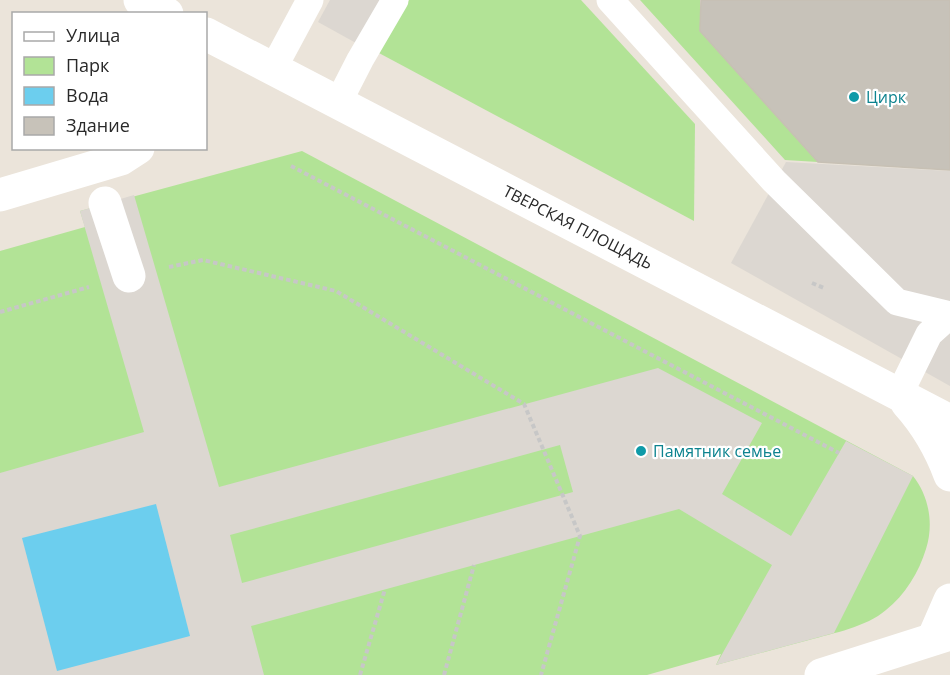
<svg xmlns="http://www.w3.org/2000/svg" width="950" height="675" font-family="'Open Sans',sans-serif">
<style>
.green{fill:#b2e396}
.plaza{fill:#dcd7d1;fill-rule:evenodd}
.water{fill:#6cceee}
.building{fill:#c7c2b9;stroke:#c7c0b4;stroke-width:1.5}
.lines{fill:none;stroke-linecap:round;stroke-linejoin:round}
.path{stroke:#c7c7c7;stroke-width:4;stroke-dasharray:4.5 3;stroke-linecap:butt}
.lane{stroke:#fff;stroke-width:27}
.street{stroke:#fff;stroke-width:33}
.secondary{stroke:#fff;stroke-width:33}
.culture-dot{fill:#0f9aa8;stroke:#fff;stroke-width:2}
.labels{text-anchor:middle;stroke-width:4.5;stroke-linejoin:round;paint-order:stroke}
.culture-label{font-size:16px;fill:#0d838f;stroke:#fff;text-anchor:start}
.street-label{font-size:16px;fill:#292929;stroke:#fff}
</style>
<rect width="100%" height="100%" fill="#ebe4da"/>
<!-- green -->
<g class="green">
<polygon points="409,0 581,0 695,124 694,221 377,52"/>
<polygon points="640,0 700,0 700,31 818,162 785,160"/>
<path d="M302,151L913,476C929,496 934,524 926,549C919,572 905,595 886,610C866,627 834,633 809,640C778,648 747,657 716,665L721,654L647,675H0V251L85,227L80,211Z"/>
</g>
<!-- plaza -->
<g class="plaza">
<polygon points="330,0 382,0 356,43 318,22"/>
<polygon points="786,162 950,171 950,386 731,263"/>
<path d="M134,195L219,487L658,368L762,423L722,494L791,536L846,441L913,476L834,633L716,665L772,565L679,509L251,626L264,675H0V473L144,432L80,211ZM560,445L573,492L242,583L230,535Z"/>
</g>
<!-- water -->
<polygon class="water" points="156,504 190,636 57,671 22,538"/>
<!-- building -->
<polygon class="building" points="701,0 950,0 950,170 818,162 700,31"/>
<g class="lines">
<!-- path -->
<g class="path">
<polyline points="291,166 839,453"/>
<polyline points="169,267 203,260 336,291 524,404 580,536 541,675"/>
<polyline points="812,283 824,288"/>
<polyline points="0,312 89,287"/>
<polyline points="360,675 385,589"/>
<polyline points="444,675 474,565"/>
</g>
<!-- lane -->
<g class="lane">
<polyline points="610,0 774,181 897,302 950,315"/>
<polyline points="273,69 310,0"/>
<polyline points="338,103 360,60 395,0"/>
<polyline points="899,395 929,334 950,315"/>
</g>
<!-- street -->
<g class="street">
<polyline points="140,0 167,14"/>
<polyline points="206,34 950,421"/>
<polyline points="0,195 121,159 138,148"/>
<polyline points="105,203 129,276"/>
<path d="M907,403C926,424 940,448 950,475"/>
<polyline points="933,639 950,600"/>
</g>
<!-- secondary -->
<polyline class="secondary" points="821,675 950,634"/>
</g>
<!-- markers -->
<g class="culture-dot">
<circle cx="854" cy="97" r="6"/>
<circle cx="641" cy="451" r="6"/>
</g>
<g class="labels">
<!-- culture labels -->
<g class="culture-label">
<text x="866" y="103">Цирк</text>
<text x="653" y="457">Памятник семье</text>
</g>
<!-- street labels -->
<g class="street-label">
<text transform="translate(578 227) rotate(27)" y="6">ТВЕРСКАЯ ПЛОЩАДЬ</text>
</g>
</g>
<!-- legend -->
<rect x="12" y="12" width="195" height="138" fill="#ffffff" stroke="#a9a9a9" stroke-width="1.5"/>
<rect x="24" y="32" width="30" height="9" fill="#ffffff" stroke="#a9a9a9" stroke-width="1.5"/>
<text x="66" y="42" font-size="18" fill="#292929">Улица</text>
<rect x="24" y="57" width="30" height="18" fill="#b2e396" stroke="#a9a9a9" stroke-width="1.5"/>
<text x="66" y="72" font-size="18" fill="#292929">Парк</text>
<rect x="24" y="87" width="30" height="18" fill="#6cceee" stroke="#a9a9a9" stroke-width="1.5"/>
<text x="66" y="102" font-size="18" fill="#292929">Вода</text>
<rect x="24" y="117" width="30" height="18" fill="#c7c2b9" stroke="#a9a9a9" stroke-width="1.5"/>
<text x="66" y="132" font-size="18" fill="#292929">Здание</text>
</svg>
